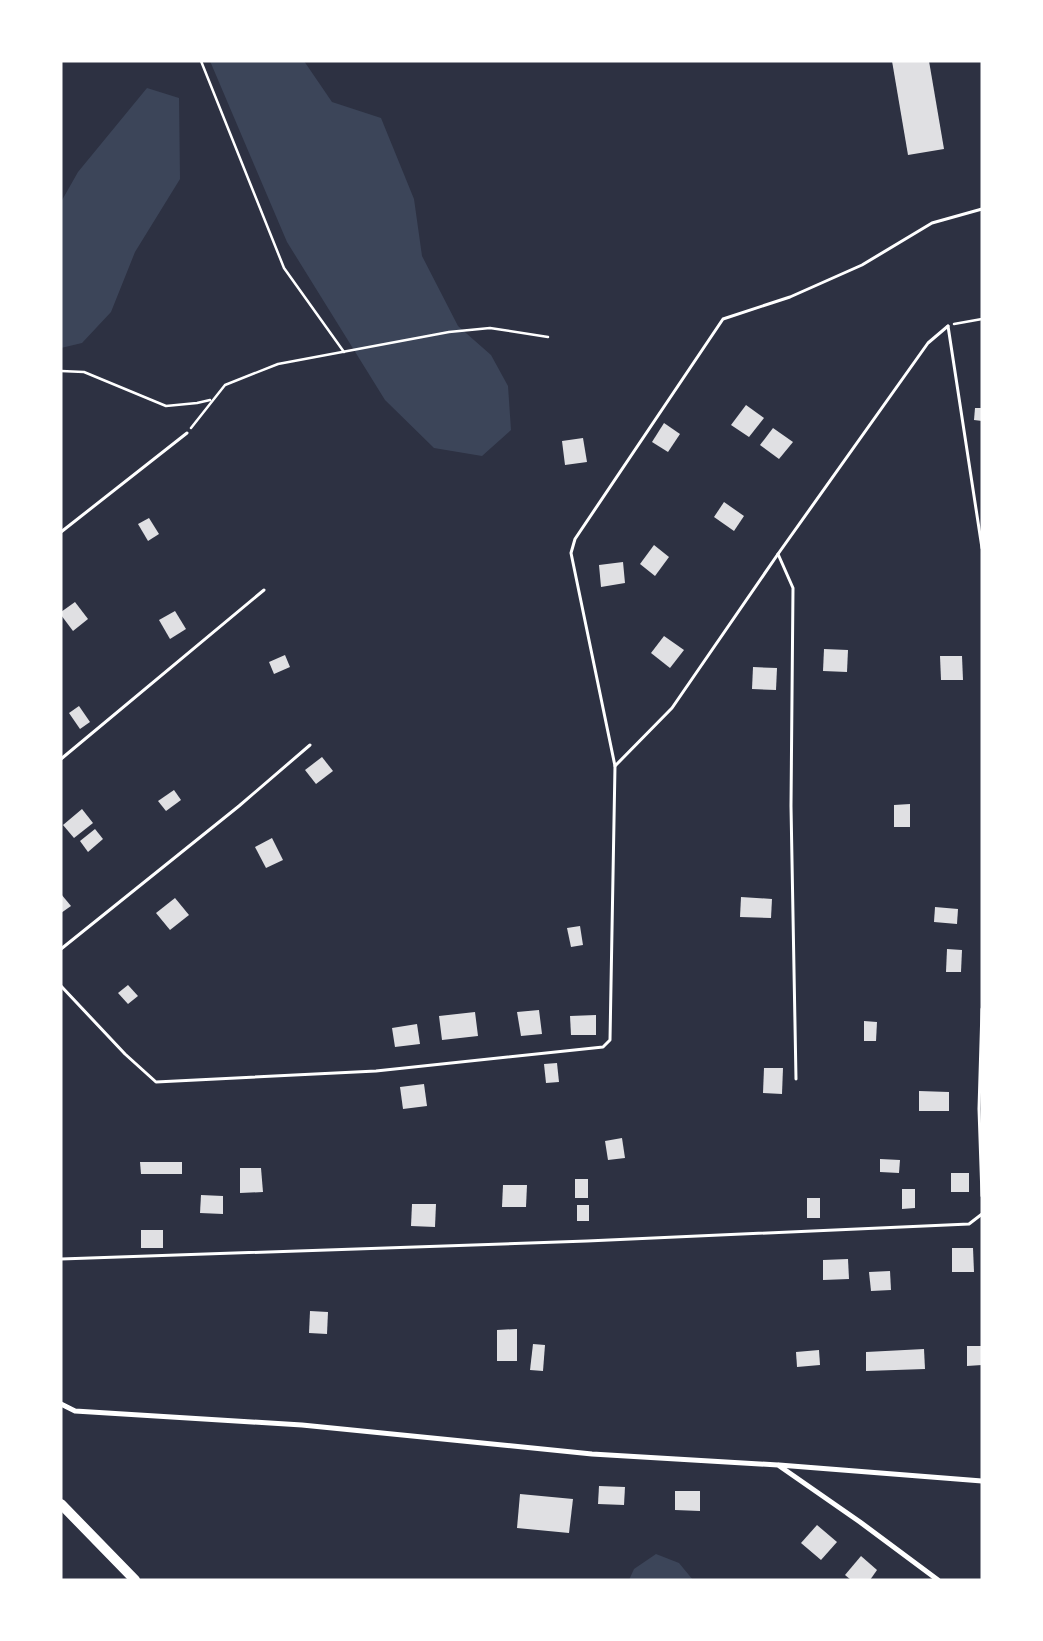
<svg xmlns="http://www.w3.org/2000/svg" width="1043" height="1641" font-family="'Fira Sans Condensed',sans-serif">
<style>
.green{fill:#3c4559}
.building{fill:#e0e0e3}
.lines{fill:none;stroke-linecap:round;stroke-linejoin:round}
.path{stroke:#fff;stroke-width:2.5}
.service{stroke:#fff;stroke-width:3}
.minor{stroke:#fff;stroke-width:5}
.trunk{stroke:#fff;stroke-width:10}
</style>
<rect width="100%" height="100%" fill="#2d3142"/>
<!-- green -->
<g class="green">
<polygon points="210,61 304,61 332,102 381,118 414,199 422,256 458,326 491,355 508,386 511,430 482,456 434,448 385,400 287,242"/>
<polygon points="147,88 179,98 180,179 135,252 111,312 82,343 61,348 61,202 78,172"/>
<polygon points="656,1554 679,1563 693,1580 629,1580 634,1569"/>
</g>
<!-- building -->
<g class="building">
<polygon points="892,61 929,61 944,149 908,155"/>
<polygon points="746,405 764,418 749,437 731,425"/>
<polygon points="975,408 982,408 982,421 974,420"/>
<polygon points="664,423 680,434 668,452 652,442"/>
<polygon points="773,428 793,442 779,459 760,445"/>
<polygon points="583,438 587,462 565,465 562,441"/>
<polygon points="724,502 744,516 734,531 714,517"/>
<polygon points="149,518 159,534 148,541 138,524"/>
<polygon points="654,545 669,557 655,576 640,564"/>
<polygon points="623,562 625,583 601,587 599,565"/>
<polygon points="75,602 88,619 73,631 61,615 61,612"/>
<polygon points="175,611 186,629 170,639 159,620"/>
<polygon points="664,636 684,650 670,668 651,653"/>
<polygon points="824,649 848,650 847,672 823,671"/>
<polygon points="285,655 290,667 274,674 269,662"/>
<polygon points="940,656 962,656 963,680 941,680"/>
<polygon points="753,667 777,668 776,690 752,689"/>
<polygon points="79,706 90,722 80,729 69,713"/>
<polygon points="322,757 333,771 316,784 305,770"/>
<polygon points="174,790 181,800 166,811 158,801"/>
<polygon points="910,804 910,827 894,827 894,805"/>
<polygon points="82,809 93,823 74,838 63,825"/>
<polygon points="95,829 103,839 88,852 80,841"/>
<polygon points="272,838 283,860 266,868 255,847"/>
<polygon points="61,894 71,906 61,913"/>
<polygon points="741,897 772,899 771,918 740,917"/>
<polygon points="175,898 189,915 170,930 156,913"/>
<polygon points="935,907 958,909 957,924 934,922"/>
<polygon points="580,926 583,945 571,947 567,928"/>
<polygon points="947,949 962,950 961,972 946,972"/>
<polygon points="128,985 138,996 128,1004 118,993"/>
<polygon points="539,1010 542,1034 521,1036 517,1012"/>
<polygon points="475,1012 478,1036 442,1040 439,1016"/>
<polygon points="596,1015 596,1035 571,1035 570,1016"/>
<polygon points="864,1021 877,1022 876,1041 864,1041"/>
<polygon points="417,1024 420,1044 395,1047 392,1028"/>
<polygon points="557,1063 559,1082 546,1083 544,1064"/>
<polygon points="764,1068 783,1068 782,1094 763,1093"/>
<polygon points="424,1084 427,1106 403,1109 400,1087"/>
<polygon points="919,1091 949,1092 949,1111 919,1111"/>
<polygon points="622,1138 625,1158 608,1160 605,1141"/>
<polygon points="880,1159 900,1160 899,1173 880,1172"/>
<polygon points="140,1162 182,1162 182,1174 141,1174"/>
<polygon points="240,1168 261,1168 263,1192 240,1193"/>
<rect x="951" y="1173" width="18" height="19"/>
<rect x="575" y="1179" width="13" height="19"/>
<polygon points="503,1185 527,1185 526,1207 502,1207"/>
<polygon points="902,1189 915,1189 915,1208 902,1209"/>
<polygon points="201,1195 223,1196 223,1214 200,1213"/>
<rect x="807" y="1198" width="13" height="20"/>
<polygon points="412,1204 436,1204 435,1227 411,1226"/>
<rect x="577" y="1205" width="12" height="16"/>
<rect x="141" y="1230" width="22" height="18"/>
<polygon points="952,1248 973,1248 974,1272 952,1272"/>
<polygon points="848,1259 849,1279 823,1280 823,1260"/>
<polygon points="890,1271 891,1290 871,1291 869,1272"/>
<polygon points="310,1311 328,1312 327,1334 309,1333"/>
<polygon points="517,1329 517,1361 497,1361 497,1330"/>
<polygon points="533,1344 545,1345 543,1371 530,1370"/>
<polygon points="967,1346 982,1346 982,1365 967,1366"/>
<polygon points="924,1349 925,1369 866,1371 866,1352"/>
<polygon points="819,1350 820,1365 797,1367 796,1352"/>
<polygon points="599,1486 625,1487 624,1505 598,1504"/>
<polygon points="675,1491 700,1491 700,1511 675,1510"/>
<polygon points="520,1494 573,1499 569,1533 517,1528"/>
<polygon points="817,1525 837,1542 821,1560 801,1543"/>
<polygon points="861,1556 877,1570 870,1580 851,1580 845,1575"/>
</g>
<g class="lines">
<!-- path -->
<g class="path">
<polyline points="201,61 284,268 344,352"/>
<polyline points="954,324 982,319"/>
<polyline points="61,371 84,372 166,406 197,403 210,400"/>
<polyline points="191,428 225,385 278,364 449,332 490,328 548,337"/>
</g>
<!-- service -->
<g class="service">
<polyline points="948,326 982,548"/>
<polyline points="61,532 187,433"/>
<polyline points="778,554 793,588 791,806 796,1079"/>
<polyline points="61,759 264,590"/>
<polyline points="615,766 672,708 778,554 928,343 948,326"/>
<polyline points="61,949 239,806 310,745"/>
<polyline points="61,986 125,1054 156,1082 376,1071 603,1047 610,1040 615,766 571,553 575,539 723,319 790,297 862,265 932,223 982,209"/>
<polyline points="982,1009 979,1109 982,1196"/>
<polyline points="61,1259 587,1241 969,1224 982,1214"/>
</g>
<!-- minor -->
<g class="minor">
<polyline points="61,1404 75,1411 302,1425 592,1454 778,1465 860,1522 938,1580"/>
<polyline points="779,1465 982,1481"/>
</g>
<!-- trunk -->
<polyline class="trunk" points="61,1504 135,1580"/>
</g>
<!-- border -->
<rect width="1043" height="1641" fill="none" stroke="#ffffff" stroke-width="125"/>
</svg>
